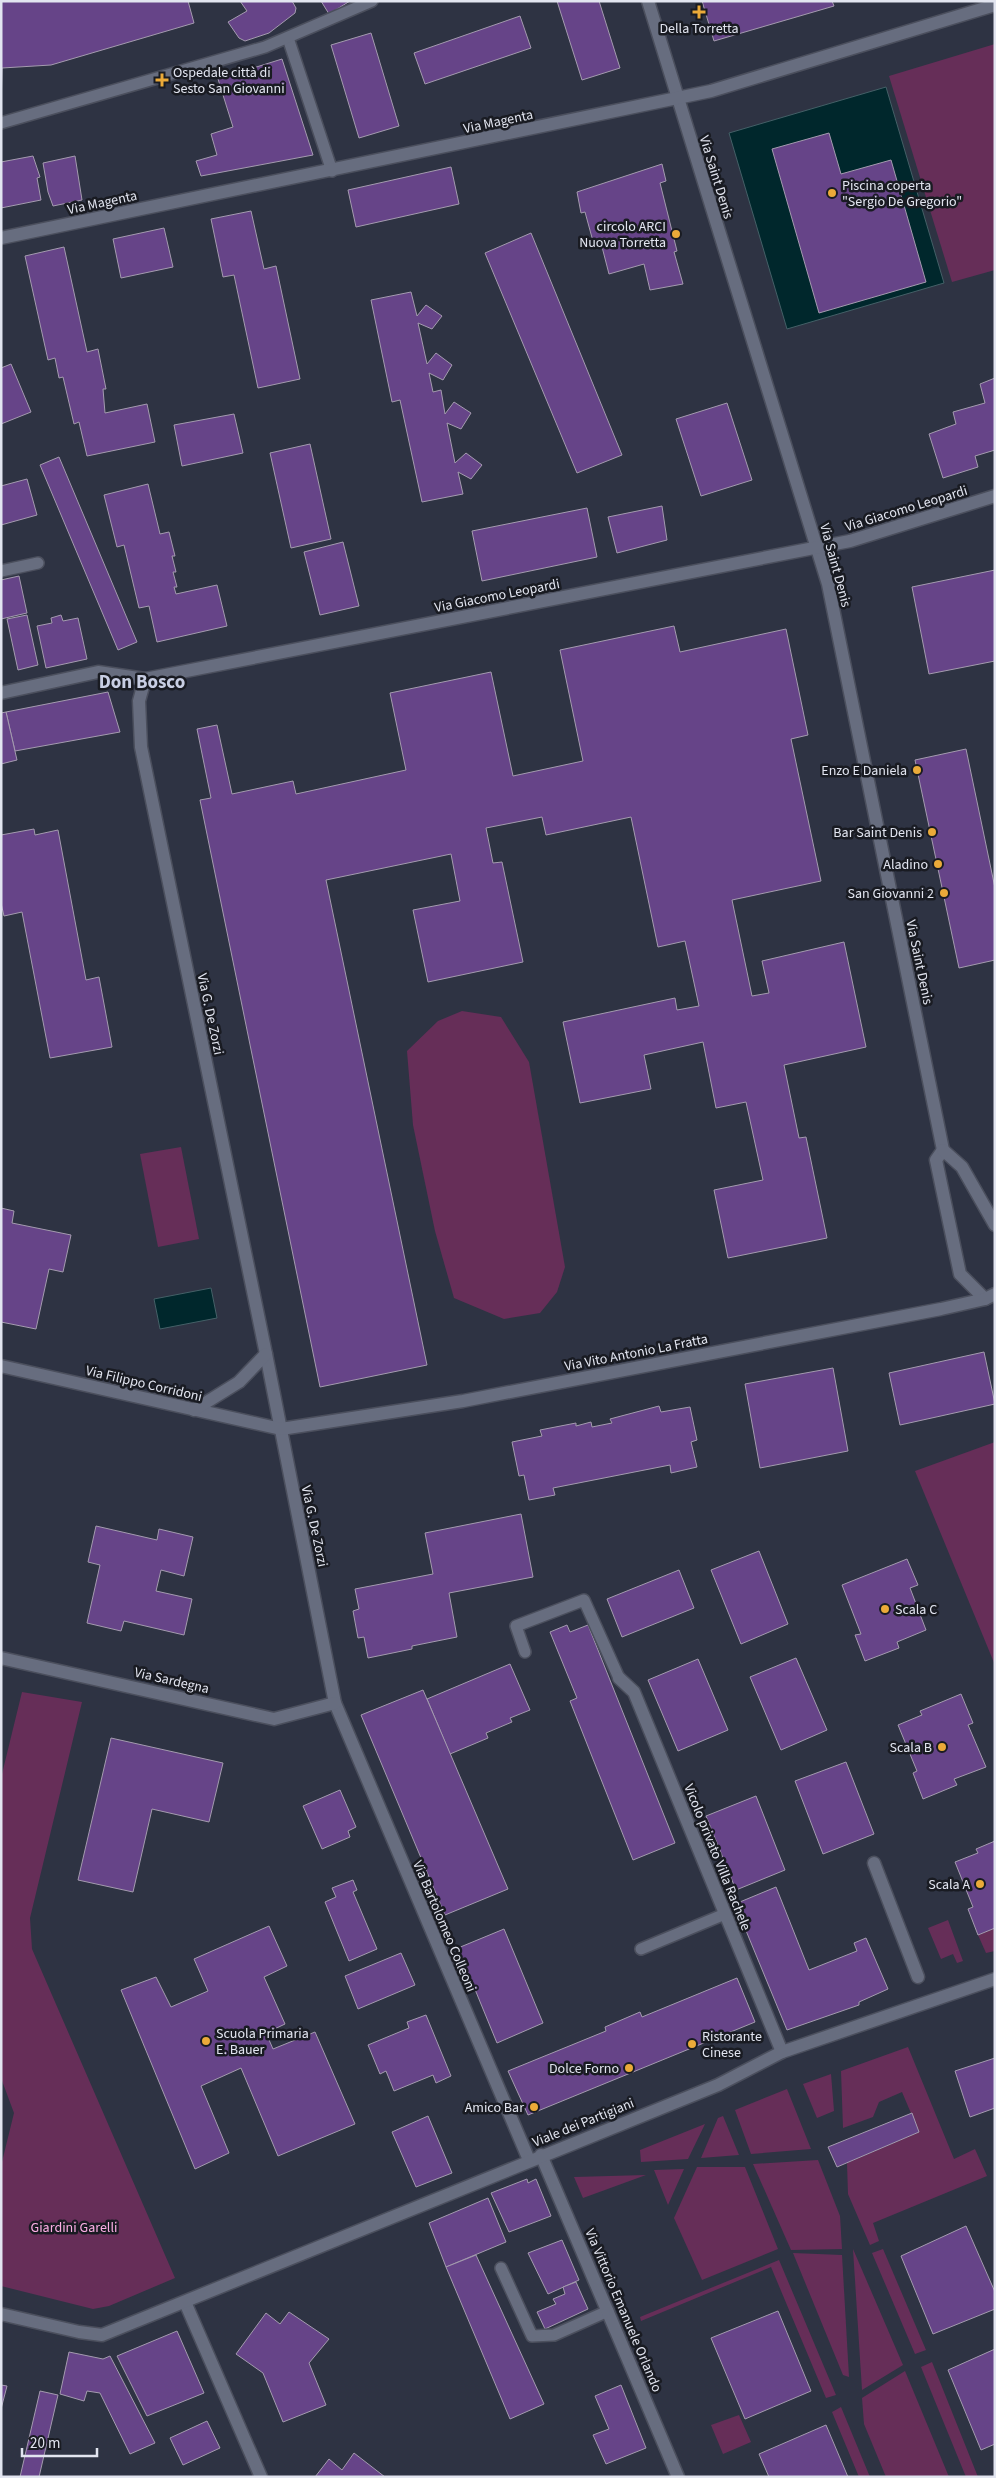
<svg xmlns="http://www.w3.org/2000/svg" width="996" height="2478" font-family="'Source Sans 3',sans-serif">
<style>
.green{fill:#662e58}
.water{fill:#00272c;stroke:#446067}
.building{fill:#648;stroke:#a49baf}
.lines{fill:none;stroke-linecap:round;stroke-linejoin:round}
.service-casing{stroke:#4b4f5d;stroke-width:14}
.minor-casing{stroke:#4b4f5d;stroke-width:15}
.service{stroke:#676d7f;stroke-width:11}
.minor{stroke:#676d7f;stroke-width:12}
.poi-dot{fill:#ebaa39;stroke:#191b22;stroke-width:2}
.labels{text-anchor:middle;stroke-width:5;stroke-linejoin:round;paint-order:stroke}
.poi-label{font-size:14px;fill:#e2e5f0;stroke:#191b22;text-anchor:end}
.street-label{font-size:14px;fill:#e2e5f0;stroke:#191b22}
.park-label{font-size:14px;fill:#fdafe6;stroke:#191b22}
.district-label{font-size:19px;font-weight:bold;fill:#c8cee3;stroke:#191b22}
</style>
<rect width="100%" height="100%" fill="#2e3343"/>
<!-- green -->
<g class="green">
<polygon points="995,44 995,270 952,282 889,76"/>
<polygon points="462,1011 501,1017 529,1062 565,1267 557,1292 540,1313 504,1319 454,1298 435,1231 413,1125 407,1051 438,1021"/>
<polygon points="181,1147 199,1239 158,1247 140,1154"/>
<polygon points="995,1442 995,1665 915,1471"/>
<polygon points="22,1692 82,1702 30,1918 32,1949 175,2278 109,2306 93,2309 1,2286 1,2166 14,2113 1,2078 1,1778"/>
<polygon points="948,1920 963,1961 957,1963 953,1954 941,1959 928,1928"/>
<polygon points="995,1928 995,1951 986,1953 978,1935"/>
<polygon points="908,2047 954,2159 975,2149 987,2176 873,2223 879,2241 870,2245 848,2194 847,2163 919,2132 902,2092 879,2102 873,2117 843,2128 841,2071"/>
<polygon points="831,2074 834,2111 817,2118 803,2084"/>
<polygon points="787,2089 811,2149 751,2154 735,2110"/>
<polygon points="723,2116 739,2155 701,2158 718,2118"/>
<polygon points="705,2124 688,2159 641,2162 640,2150"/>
<polygon points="818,2160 840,2216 842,2249 791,2250 753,2164"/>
<polygon points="697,2167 745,2167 778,2249 702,2280 674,2218"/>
<polygon points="684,2169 668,2205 654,2170"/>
<polygon points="646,2175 583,2198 574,2177"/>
<polygon points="853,2249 903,2365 862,2390"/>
<polygon points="883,2249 926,2350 915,2354 872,2253"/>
<polygon points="793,2253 842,2255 849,2377 843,2375"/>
<polygon points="779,2260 836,2395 826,2398 771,2267 641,2321 640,2317"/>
<polygon points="932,2362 978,2477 966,2477 921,2367"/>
<polygon points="905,2371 949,2477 886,2477 864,2424 862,2398"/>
<polygon points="841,2407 870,2477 859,2477 832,2412"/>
<polygon points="739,2415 751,2442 723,2454 711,2425"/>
</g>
<!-- water -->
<g class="water">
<polygon points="886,87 944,283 787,329 729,133"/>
<polygon points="211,1288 217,1318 160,1329 154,1299"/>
</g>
<!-- building -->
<g class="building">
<polygon points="1,1 188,1 194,23 51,65 2,68 1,110"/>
<polygon points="240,1 292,1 296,8 295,13 269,33 245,41 239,38 228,22 247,11"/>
<polygon points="321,1 350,1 329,14"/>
<polygon points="557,1 599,1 620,68 582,80"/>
<polygon points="702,1 832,1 834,6 714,41"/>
<polygon points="520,16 531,48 425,84 414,53"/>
<polygon points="371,33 399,126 359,138 331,45"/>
<polygon points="282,59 313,155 201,176 196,161 217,155 211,134 233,127 218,79"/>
<polygon points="829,133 841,174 891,160 926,282 819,313 772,149"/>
<polygon points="33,156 40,177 37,178 41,200 1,208 1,162"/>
<polygon points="75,156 82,200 53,206 48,192 43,163"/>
<polygon points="662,164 666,181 660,183 677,251 674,252 683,284 650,290 644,264 609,274 601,243 594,245 585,212 581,213 577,192"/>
<polygon points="451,167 459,204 356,227 348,190"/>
<polygon points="251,211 264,269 276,266 300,379 258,388 234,275 223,277 211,219"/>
<polygon points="164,228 173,267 121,278 113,239"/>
<polygon points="531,233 622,455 577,473 485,253"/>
<polygon points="64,247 87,352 98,349 106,389 103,389 105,413 147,404 155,442 87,456 79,422 74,424 63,377 59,378 55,358 48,360 25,256"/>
<polygon points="411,292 417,316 426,305 442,316 432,329 418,323 427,364 436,353 452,365 443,380 429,373 433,392 441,390 445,414 454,402 471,413 461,429 447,423 455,463 466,453 482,465 471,479 458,472 463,494 422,502 400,400 392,402 371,300"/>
<polygon points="11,364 31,412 1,424 1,368"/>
<polygon points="995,378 995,450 975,456 978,467 943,478 929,434 956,424 953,412 985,403 980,384"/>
<polygon points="727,403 752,480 701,496 676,419"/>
<polygon points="234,414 243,453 182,466 174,425"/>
<polygon points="310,444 331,539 291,548 270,453"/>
<polygon points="59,457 137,642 118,650 40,465"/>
<polygon points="27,479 37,515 1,525 1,486"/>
<polygon points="148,484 160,534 169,532 175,556 172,556 176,572 173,572 177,587 174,587 176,594 217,585 227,626 157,642 149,606 139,608 124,545 117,547 104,495"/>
<polygon points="662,506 667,540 617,553 608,517"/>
<polygon points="587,508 597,557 482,581 472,531"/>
<polygon points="343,542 359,606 320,615 304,552"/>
<polygon points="995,570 995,661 929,674 912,587"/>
<polygon points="19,576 27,613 1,619 1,580"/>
<polygon points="27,615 38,665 18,670 7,619"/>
<polygon points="61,615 63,621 78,618 87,659 46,668 37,626 52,623 51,618"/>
<polygon points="674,626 680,652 786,629 808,735 791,739 821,881 732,900 752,996 769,993 762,961 844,942 866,1047 784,1065 799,1138 806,1137 827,1238 728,1258 714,1190 763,1180 746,1102 716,1108 703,1042 644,1055 651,1089 580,1103 563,1022 675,998 677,1010 699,1006 685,941 658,947 631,817 546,835 542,817 486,828 493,863 502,862 523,962 428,982 413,910 460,901 451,854 326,880 427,1365 320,1387 200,800 211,798 197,729 217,725 232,794 293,781 296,794 406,770 390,693 491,672 513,776 583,761 560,650"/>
<polygon points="108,692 120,732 15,751 6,712"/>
<polygon points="6,712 17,760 1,764 1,713"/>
<polygon points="966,749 995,888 995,960 959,968 915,760"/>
<polygon points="34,829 35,835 58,830 86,980 99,977 112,1047 50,1058 22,912 4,916 1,903 1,835"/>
<polygon points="1,1208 14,1211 12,1223 71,1235 63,1272 49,1269 36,1329 1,1322"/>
<polygon points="984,1352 995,1404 900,1425 889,1373"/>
<polygon points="833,1368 848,1451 760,1468 745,1384"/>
<polygon points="659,1406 661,1412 690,1407 697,1440 691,1442 697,1467 671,1473 670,1465 553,1488 555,1495 529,1500 524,1475 519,1476 512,1442 542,1436 540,1430 576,1423 576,1426 591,1422 592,1427 612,1423 610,1419"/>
<polygon points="521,1514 533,1577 449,1593 457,1637 412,1646 412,1649 368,1658 364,1637 358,1638 353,1611 359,1609 355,1589 433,1574 425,1533"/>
<polygon points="96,1526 157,1540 159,1529 193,1537 184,1576 161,1570 156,1591 192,1599 184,1635 124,1621 121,1631 87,1623 100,1565 88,1562"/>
<polygon points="759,1551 788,1624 741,1644 711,1570"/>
<polygon points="907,1559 918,1585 910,1588 926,1630 897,1642 899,1648 865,1661 855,1635 861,1634 842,1585"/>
<polygon points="679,1570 694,1608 622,1637 607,1599"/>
<polygon points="567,1625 570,1632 588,1625 675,1843 633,1860 570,1701 577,1698 550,1632"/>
<polygon points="796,1658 827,1730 781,1750 750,1677"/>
<polygon points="698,1659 728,1730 678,1751 648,1680"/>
<polygon points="510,1664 530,1710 510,1718 512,1722 486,1733 488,1738 450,1754 427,1699"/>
<polygon points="423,1690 508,1889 445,1915 361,1715"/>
<polygon points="961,1694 973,1723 968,1725 986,1767 954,1779 957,1785 923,1799 913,1773 917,1771 898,1725 922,1715 920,1711"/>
<polygon points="111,1738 223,1763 209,1822 152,1809 133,1892 78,1880"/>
<polygon points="846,1762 874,1834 823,1854 795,1781"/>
<polygon points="340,1790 356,1827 348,1831 350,1837 322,1849 303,1806"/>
<polygon points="756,1796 785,1870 736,1890 706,1816"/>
<polygon points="995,1841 995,1928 978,1935 968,1909 973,1907 955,1862 978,1853 976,1849"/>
<polygon points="353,1880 357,1890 353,1892 377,1949 349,1961 325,1902 336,1897 332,1888"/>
<polygon points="776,1887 809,1970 857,1951 854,1943 866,1938 888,1989 859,2002 859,2005 787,2030 735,1904"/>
<polygon points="269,1926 287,1966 264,1977 285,2024 266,2033 273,2049 315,2032 355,2124 278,2156 241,2068 201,2086 229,2153 195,2169 121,1990 156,1977 171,2007 208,1991 194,1959"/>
<polygon points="504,1929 543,2023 497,2043 458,1948"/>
<polygon points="401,1953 415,1985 358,2009 345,1976"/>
<polygon points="737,1978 755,2022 528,2115 508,2071 606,2031 605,2027 640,2012 642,2017"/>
<polygon points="426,2015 451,2076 436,2083 433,2075 394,2091 386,2071 380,2074 368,2045 409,2028 407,2022"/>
<polygon points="995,2058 995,2108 970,2117 955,2071"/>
<polygon points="912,2113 919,2132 837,2167 828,2147"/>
<polygon points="428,2116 452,2173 416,2187 392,2132"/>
<polygon points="527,2179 528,2183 536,2179 551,2216 509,2232 491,2193"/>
<polygon points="488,2198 506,2242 446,2267 429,2223"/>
<polygon points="966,2226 995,2292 995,2309 933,2334 901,2256"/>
<polygon points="562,2240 579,2280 548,2294 528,2253"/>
<polygon points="476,2255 544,2404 510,2419 446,2267"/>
<polygon points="576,2282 588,2309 545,2329 537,2312 556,2304 553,2299 565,2294 563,2287"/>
<polygon points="778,2311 811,2391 745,2419 711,2338"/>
<polygon points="289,2312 329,2339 309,2363 326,2405 283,2422 263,2373 236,2354 266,2313 280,2324"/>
<polygon points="177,2331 204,2393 147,2416 117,2356"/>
<polygon points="995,2349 995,2444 981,2450 948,2370"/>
<polygon points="69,2352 103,2359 110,2356 155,2443 130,2454 100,2393 87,2391 84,2401 60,2394"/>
<polygon points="1,2385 7,2386 1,2409"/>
<polygon points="621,2385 646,2448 606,2464 593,2435 609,2429 595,2396"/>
<polygon points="40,2391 58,2395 39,2477 20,2477"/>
<polygon points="207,2421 220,2448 183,2465 170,2438"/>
<polygon points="826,2425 848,2477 769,2477 759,2454"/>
<polygon points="354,2453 385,2477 315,2477 329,2459 342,2470"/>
</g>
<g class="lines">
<defs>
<g id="service">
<polyline points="288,38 332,171"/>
<polyline points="1,123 265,47 372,1"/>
<polyline points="1,571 38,563"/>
<polyline points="525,1652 516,1626 584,1600 619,1678"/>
<polyline points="641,1949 725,1914"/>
<polyline points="501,2268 532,2336 554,2335 608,2311"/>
</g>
<g id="minor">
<polyline points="648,1 828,584 943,1150"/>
<polyline points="1,238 711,91 995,5"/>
<polyline points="145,679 139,701 141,747 266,1354 335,1703 529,2160"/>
<polyline points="1,693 98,672 145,679 850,541 995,496"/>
<polyline points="943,1150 936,1160 960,1274 985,1299"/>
<polyline points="943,1150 962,1167 995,1225"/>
<polyline points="1,1366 281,1429 463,1401 941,1309 985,1299 995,1294"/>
<polyline points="194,1410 239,1382 266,1354"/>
<polyline points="1,1658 274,1719 335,1703"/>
<polyline points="619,1678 634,1692 782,2052"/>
<polyline points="874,1863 918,1977"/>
<polyline points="541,2155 678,2477"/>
<polyline points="185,2302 261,2477"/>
<polyline points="1,2314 79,2332 102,2335 718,2085 782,2052 995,1979"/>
</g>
</defs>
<!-- service casing -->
<use href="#service" class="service-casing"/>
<!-- minor casing -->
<use href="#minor" class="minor-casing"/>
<!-- service -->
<use href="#service" class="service"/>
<!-- minor -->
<use href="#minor" class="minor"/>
</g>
<!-- markers -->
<g class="poi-dot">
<path d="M696.5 4.5h5v5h5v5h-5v5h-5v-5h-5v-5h5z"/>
<path d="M159.5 72.5h5v5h5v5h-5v5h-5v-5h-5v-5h5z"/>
<circle cx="832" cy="193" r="5"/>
<circle cx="676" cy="234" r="5"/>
<circle cx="917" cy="770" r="5"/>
<circle cx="932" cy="832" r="5"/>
<circle cx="938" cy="864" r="5"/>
<circle cx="944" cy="893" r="5"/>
<circle cx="885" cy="1609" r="5"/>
<circle cx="942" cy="1747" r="5"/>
<circle cx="980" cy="1884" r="5"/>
<circle cx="206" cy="2041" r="5"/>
<circle cx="692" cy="2044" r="5"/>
<circle cx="629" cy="2068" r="5"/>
<circle cx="534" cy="2107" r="5"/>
</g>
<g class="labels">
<!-- poi labels -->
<g class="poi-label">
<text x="699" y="33" text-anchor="middle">Della Torretta</text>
<text x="173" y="77" text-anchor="start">Ospedale città di<tspan x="173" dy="16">Sesto San Giovanni</tspan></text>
<text x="842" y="190" text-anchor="start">Piscina coperta<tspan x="842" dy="16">"Sergio De Gregorio"</tspan></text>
<text x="666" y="231">circolo ARCI<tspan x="666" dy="16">Nuova Torretta</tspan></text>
<text x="907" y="775">Enzo E Daniela</text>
<text x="922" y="837">Bar Saint Denis</text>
<text x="928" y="869">Aladino</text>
<text x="934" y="898">San Giovanni 2</text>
<text x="895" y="1614" text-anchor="start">Scala C</text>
<text x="932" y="1752">Scala B</text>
<text x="970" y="1889">Scala A</text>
<text x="216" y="2038" text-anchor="start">Scuola Primaria<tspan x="216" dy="16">E. Bauer</tspan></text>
<text x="702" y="2041" text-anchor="start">Ristorante<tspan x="702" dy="16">Cinese</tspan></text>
<text x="619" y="2073">Dolce Forno</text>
<text x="524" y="2112">Amico Bar</text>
</g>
<!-- street labels -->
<g class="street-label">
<text transform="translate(498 121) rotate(-12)" y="5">Via Magenta</text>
<text transform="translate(717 177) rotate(73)" y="5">Via Saint Denis</text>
<text transform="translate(102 202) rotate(-12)" y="5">Via Magenta</text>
<text transform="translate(906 508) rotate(-17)" y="5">Via Giacomo Leopardi</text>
<text transform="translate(836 565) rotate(75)" y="5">Via Saint Denis</text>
<text transform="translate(497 595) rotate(-11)" y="5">Via Giacomo Leopardi</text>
<text transform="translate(920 962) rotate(78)" y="5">Via Saint Denis</text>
<text transform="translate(211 1014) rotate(78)" y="5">Via G. De Zorzi</text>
<text transform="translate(636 1352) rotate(-11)" y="5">Via Vito Antonio La Fratta</text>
<text transform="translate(144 1383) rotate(13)" y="5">Via Filippo Corridoni</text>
<text transform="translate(315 1526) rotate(78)" y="5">Via G. De Zorzi</text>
<text transform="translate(172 1680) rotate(13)" y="5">Via Sardegna</text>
<text transform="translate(718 1857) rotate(68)" y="5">Vicolo privato Villa Rachele</text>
<text transform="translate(445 1926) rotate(67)" y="5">Via Bartolomeo Colleoni</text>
<text transform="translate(583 2122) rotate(-22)" y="5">Viale dei Partigiani</text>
<text transform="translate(624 2310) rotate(67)" y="5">Via Vittorio Emanuele Orlando</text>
</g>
<!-- park labels -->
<g class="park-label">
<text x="74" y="2232">Giardini Garelli</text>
</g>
<!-- district labels -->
<g class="district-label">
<text x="142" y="688">Don Bosco</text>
</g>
</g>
<!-- border -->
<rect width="996" height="2478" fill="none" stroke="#e2e5f0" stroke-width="5"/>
<!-- scale -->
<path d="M22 2448v8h75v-8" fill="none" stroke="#e2e5f0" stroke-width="2.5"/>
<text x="30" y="2448" font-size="15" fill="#e2e5f0" stroke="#191b22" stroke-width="4" paint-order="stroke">20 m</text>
</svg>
